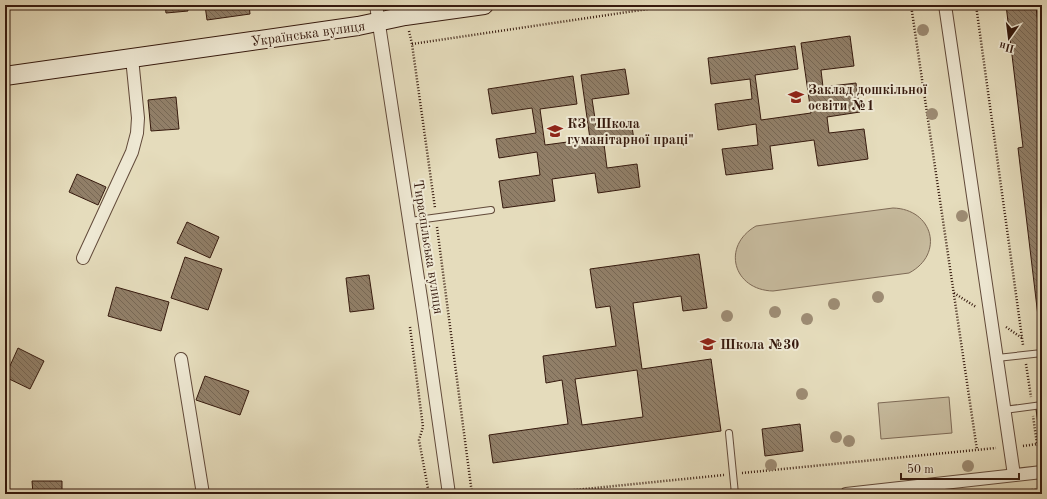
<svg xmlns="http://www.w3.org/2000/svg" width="1047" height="499" font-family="'Old Standard TT',serif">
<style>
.pitch{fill:#c7bb9e;stroke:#7e6a56}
.building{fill:url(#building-back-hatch);stroke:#361a0e;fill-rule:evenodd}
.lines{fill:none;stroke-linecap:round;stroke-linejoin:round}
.lane-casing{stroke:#624a3a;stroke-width:8}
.street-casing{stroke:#624a3a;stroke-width:14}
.secondary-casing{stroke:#361a0e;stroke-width:20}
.path{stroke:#361a0e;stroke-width:2.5;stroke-dasharray:1 2;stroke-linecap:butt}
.lane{stroke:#eee8d3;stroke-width:6}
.street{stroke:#eee8d3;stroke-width:12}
.secondary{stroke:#eee8d3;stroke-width:18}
.tree{fill:#9d8c74}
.labels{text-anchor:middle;stroke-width:4;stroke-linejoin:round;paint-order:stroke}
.street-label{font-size:14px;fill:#361a0e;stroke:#eee8d3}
.poi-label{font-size:14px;font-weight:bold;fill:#361a0e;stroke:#eee8d3;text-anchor:start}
</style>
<defs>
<pattern id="building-back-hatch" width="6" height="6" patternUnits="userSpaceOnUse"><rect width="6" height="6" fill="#917f68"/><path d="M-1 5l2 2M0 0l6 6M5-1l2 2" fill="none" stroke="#776754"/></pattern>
</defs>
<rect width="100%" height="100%" fill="#e5dcbc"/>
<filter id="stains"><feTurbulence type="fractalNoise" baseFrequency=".005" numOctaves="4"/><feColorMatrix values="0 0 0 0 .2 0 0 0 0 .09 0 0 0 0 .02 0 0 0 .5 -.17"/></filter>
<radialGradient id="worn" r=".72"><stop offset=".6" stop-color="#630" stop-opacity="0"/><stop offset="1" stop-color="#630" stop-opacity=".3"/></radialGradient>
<!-- pitch -->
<g class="pitch">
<path d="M893,208C933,209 945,254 909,273L773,291C733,290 721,246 756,226Z"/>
<polygon points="949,397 952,433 881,439 878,403"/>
</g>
<!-- building -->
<g class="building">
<polygon points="165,5 187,5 188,11 166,13"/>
<polygon points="205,5 249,5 250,14 207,20"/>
<polygon points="1006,5 1042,5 1036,7 1042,58 1042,333 1040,333 1018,148 1023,147"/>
<polygon points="850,36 854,66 821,70 823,87 856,83 860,112 827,117 829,133 864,129 868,159 818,166 814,140 770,146 773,169 726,175 722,149 758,145 756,124 718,130 715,104 752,99 750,79 711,84 708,58 795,46 798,69 755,75 761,120 811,113 801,43"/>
<polygon points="625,69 629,94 592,99 596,125 631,120 634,140 604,144 607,168 637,164 640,187 598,193 595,173 552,179 555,201 503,208 499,181 540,175 537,152 499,158 496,139 536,133 532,108 492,114 488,89 573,76 577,104 540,109 545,145 590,139 581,75"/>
<polygon points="176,97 179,129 151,131 148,100"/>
<polygon points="77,174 106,187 98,205 69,192"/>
<polygon points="187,222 219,237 210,258 177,243"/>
<path d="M699,254L707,308L683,311L681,296L633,303L642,369L711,359L721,431L493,463L489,435L568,424L562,380L546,383L543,356L616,346L610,306L596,308L590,269ZM637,370L643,417L582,425L575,379Z"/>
<polygon points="185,257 222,269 208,310 171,298"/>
<polygon points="369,275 374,309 350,312 346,278"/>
<polygon points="116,287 169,302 161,331 108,316"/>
<polygon points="18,348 44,361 30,389 5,377"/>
<polygon points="205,376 249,391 240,415 196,400"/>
<polygon points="1042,408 1042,439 1040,440 1036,409"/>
<polygon points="800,424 803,451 765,456 762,429"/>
<polygon points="32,481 62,481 62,494 33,494"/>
</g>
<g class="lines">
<defs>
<g id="lane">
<polyline points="410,221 491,210"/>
<polyline points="997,358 1042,353"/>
<polyline points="1004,410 1042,405"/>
<polyline points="729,433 735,494"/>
</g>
<g id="street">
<polyline points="376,5 423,311 449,494"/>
<polyline points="945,5 1014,475"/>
<polyline points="83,258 132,152 137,133 138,118 132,58"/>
<polyline points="181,359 203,494"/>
<polyline points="846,494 1042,472"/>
</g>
<polyline id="secondary" points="5,76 358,26 405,16 484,5"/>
</defs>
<!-- lane casing -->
<use href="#lane" class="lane-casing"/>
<!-- street casing -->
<use href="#street" class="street-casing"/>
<!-- secondary casing -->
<use href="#secondary" class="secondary-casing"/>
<!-- path -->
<g class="path">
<polyline points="911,5 977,450"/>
<polyline points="976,5 1023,345"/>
<polyline points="409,31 412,44 435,208"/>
<polyline points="412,44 675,5"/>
<polyline points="437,227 472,494"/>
<polyline points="954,293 976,307"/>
<polyline points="410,327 423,427 419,440 429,494"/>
<polyline points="1006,327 1022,338"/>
<polyline points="1026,364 1031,397"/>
<polyline points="1042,444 1037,444 1042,452"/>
<polyline points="1023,446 1037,444 1033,416"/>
<polyline points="742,473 996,448"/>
<polyline points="535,494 724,475"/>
<polyline points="993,494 1042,489"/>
</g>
<!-- lane -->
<use href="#lane" class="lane"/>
<!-- street -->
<use href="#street" class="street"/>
<!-- secondary -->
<use href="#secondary" class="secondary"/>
</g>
<!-- trees -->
<g class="tree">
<circle cx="923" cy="30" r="6"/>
<circle cx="932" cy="114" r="6"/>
<circle cx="962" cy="216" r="6"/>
<circle cx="878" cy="297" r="6"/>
<circle cx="834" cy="304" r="6"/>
<circle cx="775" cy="312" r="6"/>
<circle cx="727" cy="316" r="6"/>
<circle cx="807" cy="319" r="6"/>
<circle cx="802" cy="394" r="6"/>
<circle cx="836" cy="437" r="6"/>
<circle cx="849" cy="441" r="6"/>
<circle cx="771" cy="465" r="6"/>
<circle cx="968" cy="466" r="6"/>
</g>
<!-- icons -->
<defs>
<symbol id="school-bare" viewBox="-9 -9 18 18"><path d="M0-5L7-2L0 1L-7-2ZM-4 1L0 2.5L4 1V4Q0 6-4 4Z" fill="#8f2418" stroke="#eee8d3" stroke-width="2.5" paint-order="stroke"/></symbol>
</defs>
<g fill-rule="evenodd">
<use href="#school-bare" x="785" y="86" width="22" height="22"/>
<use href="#school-bare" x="544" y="120" width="22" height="22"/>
<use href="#school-bare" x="697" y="333" width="22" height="22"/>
</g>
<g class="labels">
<!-- street labels -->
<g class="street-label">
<text transform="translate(308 33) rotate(-8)" y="5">Українська вулиця</text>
<text transform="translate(429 247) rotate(81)" y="5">Тираспільська вулиця</text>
</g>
<!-- poi labels -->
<g class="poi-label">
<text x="808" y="94">Заклад дошкільної<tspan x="808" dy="16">освіти №1</tspan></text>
<text x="567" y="128">КЗ "Школа<tspan x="567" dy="16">гуманітарної праці"</tspan></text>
<text x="720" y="349">Школа №30</text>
</g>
</g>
<!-- margin -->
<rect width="1047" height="499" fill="none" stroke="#e5dcbc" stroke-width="20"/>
<rect x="6" y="6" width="1035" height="487" fill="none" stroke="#361a0e" stroke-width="2"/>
<rect x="10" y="10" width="1027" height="479" fill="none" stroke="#361a0e"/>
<!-- north arrow -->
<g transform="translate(1009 38) rotate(194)" stroke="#eee8d3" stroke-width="3" paint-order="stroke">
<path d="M0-3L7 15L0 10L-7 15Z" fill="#361a0e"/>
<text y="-6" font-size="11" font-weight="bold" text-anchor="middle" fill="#361a0e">Пн</text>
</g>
<!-- scale -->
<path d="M901 473v6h118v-6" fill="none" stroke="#361a0e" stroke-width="2"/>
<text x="907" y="473" font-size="12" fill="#361a0e" stroke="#eee8d3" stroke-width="3" paint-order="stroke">50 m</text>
<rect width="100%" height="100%" filter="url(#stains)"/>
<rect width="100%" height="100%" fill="url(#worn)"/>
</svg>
